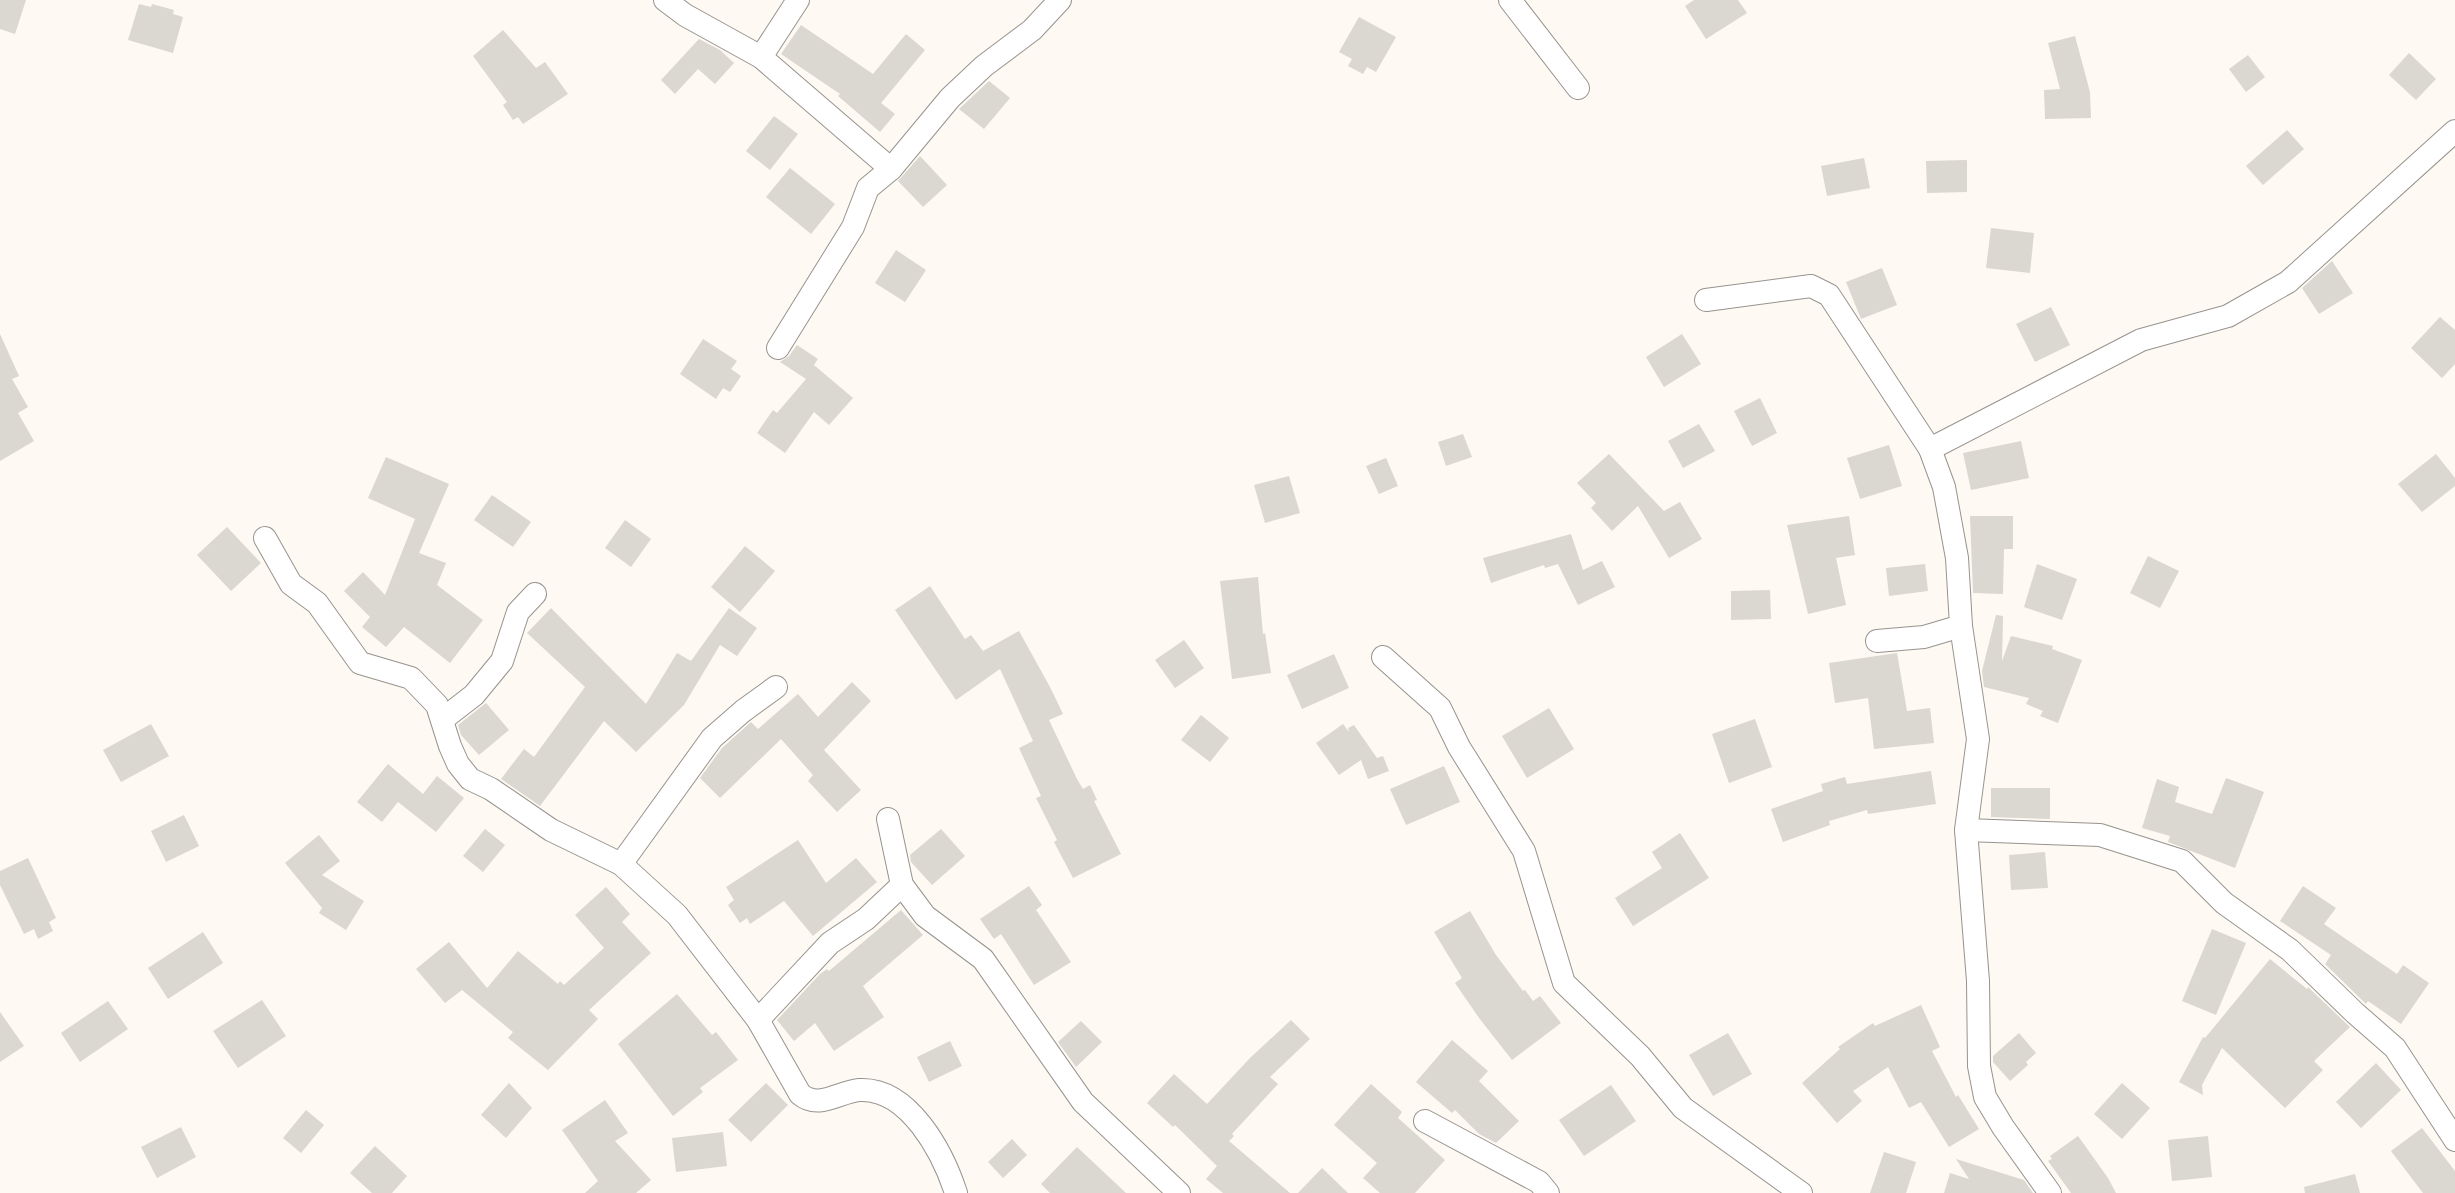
<svg xmlns="http://www.w3.org/2000/svg" width="2455" height="1193" font-family="'Space Grotesk',sans-serif">
<style>
.building{fill:#dbd7d1}
.lines{fill:none;stroke-linecap:round;stroke-linejoin:round}
.street-casing{stroke:#97938e;stroke-width:24}
.street{stroke:#fff;stroke-width:22}
</style>
<rect width="100%" height="100%" fill="#fef9f3"/>
<!-- building -->
<g class="building">
<polygon points="0,0 26,0 15,34 0,29"/>
<polygon points="1694,0 1738,0 1747,13 1706,39 1685,6"/>
<polygon points="139,4 151,7 152,4 174,10 173,14 183,17 173,53 128,40"/>
<polygon points="1359,17 1396,37 1376,72 1367,67 1363,74 1348,66 1352,59 1339,52"/>
<polygon points="801,25 873,74 906,34 925,50 881,103 895,114 880,132 838,96 840,94 781,54"/>
<polygon points="503,30 536,68 545,62 568,94 523,124 518,117 513,120 503,105 507,102 473,56"/>
<polygon points="2075,36 2090,92 2091,118 2045,119 2044,90 2060,89 2048,43"/>
<polygon points="699,39 720,50 734,63 715,84 698,69 675,94 661,80"/>
<polygon points="2409,53 2436,79 2416,100 2389,75"/>
<polygon points="2248,55 2265,77 2246,92 2229,69"/>
<polygon points="989,81 1010,98 984,129 959,109"/>
<polygon points="774,116 798,134 770,170 746,151"/>
<polygon points="2287,130 2304,149 2263,185 2246,166"/>
<polygon points="920,156 947,185 923,207 898,181"/>
<polygon points="1864,158 1870,188 1827,196 1821,166"/>
<polygon points="1967,160 1967,192 1927,193 1926,161"/>
<polygon points="790,168 835,204 811,234 766,197"/>
<polygon points="1991,228 2034,233 2030,273 1986,268"/>
<polygon points="896,250 926,270 905,302 875,283"/>
<polygon points="2332,261 2353,293 2319,314 2302,288"/>
<polygon points="1882,268 1897,305 1861,319 1846,282"/>
<polygon points="2051,307 2070,345 2035,362 2016,324"/>
<polygon points="2440,317 2455,330 2455,364 2442,378 2411,348"/>
<polygon points="0,334 19,376 12,379 28,407 18,413 34,441 0,461"/>
<polygon points="1682,334 1701,364 1664,387 1646,357"/>
<polygon points="703,339 737,361 731,369 741,376 730,392 723,388 716,399 680,374"/>
<polygon points="797,345 818,359 814,365 853,398 829,425 814,412 785,453 757,433 773,410 777,413 806,379 780,362 789,356"/>
<polygon points="1760,398 1777,433 1752,446 1734,411"/>
<polygon points="1699,424 1715,451 1683,468 1668,441"/>
<polygon points="1463,434 1472,457 1446,466 1438,442"/>
<polygon points="2021,441 2029,478 1971,490 1963,453"/>
<polygon points="1889,445 1902,486 1860,499 1847,458"/>
<polygon points="1609,454 1664,511 1680,502 1702,539 1669,558 1638,506 1612,531 1591,508 1596,503 1577,483"/>
<polygon points="2436,454 2455,478 2455,486 2422,512 2398,484"/>
<polygon points="386,457 449,484 419,553 446,563 437,585 483,620 450,663 404,627 386,647 362,627 370,617 344,591 363,572 385,595 415,519 368,498"/>
<polygon points="1386,458 1398,486 1379,494 1366,466"/>
<polygon points="1289,476 1300,513 1265,523 1254,485"/>
<polygon points="492,495 531,522 513,547 474,520"/>
<polygon points="1849,516 1855,555 1836,558 1846,605 1808,614 1787,525"/>
<polygon points="1970,516 2013,516 2013,549 2004,549 2003,594 1973,593"/>
<polygon points="625,520 651,539 631,567 605,548"/>
<polygon points="227,527 261,563 231,591 197,555"/>
<polygon points="1571,534 1583,570 1602,561 1615,587 1578,605 1558,564 1545,568 1544,565 1491,583 1483,558"/>
<polygon points="745,546 775,571 740,612 711,587"/>
<polygon points="2148,556 2179,571 2160,608 2130,593"/>
<polygon points="1925,564 1928,591 1889,596 1886,568"/>
<polygon points="2037,564 2077,579 2062,620 2024,607"/>
<polygon points="1258,577 1263,634 1265,633 1271,673 1232,679 1220,581"/>
<polygon points="930,586 965,639 971,635 983,651 1019,631 1050,687 1063,714 1049,720 1077,779 1083,789 1090,785 1097,800 1094,801 1121,854 1073,878 1054,842 1057,840 1036,798 1041,796 1019,748 1033,741 1000,669 956,700 895,610"/>
<polygon points="1770,590 1771,619 1731,620 1731,591"/>
<polygon points="551,608 646,704 677,653 691,661 729,608 757,628 737,656 720,645 684,705 636,752 604,721 540,806 501,779 524,749 534,757 585,687 527,633"/>
<polygon points="1996,615 2003,616 2002,661 2011,636 2053,646 2052,649 2082,660 2058,723 2040,716 2043,711 2026,704 2029,698 1984,687 1982,671"/>
<polygon points="1184,640 1204,668 1175,688 1155,660"/>
<polygon points="1897,653 1907,711 1930,708 1934,743 1874,749 1868,698 1835,703 1829,663"/>
<polygon points="1334,654 1349,688 1302,709 1287,675"/>
<polygon points="852,682 871,701 824,750 861,790 837,812 808,781 813,775 781,739 720,798 700,778 722,748 751,722 758,729 798,694 818,717"/>
<polygon points="486,703 509,730 479,755 461,735 458,725"/>
<polygon points="1549,708 1574,749 1527,778 1502,736"/>
<polygon points="1201,715 1229,738 1210,762 1181,740"/>
<polygon points="1755,719 1772,767 1729,783 1712,734"/>
<polygon points="151,724 169,756 121,782 103,750"/>
<polygon points="1343,724 1349,732 1348,728 1354,725 1377,758 1383,756 1389,771 1368,779 1361,760 1339,775 1316,743"/>
<polygon points="388,764 423,794 437,776 464,798 436,832 398,802 382,822 357,802"/>
<polygon points="1444,766 1460,802 1406,825 1390,789"/>
<polygon points="1931,771 1936,804 1868,814 1867,810 1829,821 1830,825 1783,842 1771,809 1823,791 1821,784 1845,777 1847,784"/>
<polygon points="2226,778 2264,792 2235,868 2168,842 2170,836 2142,828 2157,779 2179,787 2175,802 2212,814"/>
<polygon points="1991,788 2050,788 2050,819 1991,817"/>
<polygon points="184,815 199,846 166,862 151,831"/>
<polygon points="485,829 505,845 483,872 463,856"/>
<polygon points="941,829 965,856 932,885 911,862 910,855"/>
<polygon points="1680,833 1709,878 1633,926 1615,898 1662,868 1652,852"/>
<polygon points="319,835 340,861 322,875 364,901 346,930 319,913 322,908 285,863"/>
<polygon points="798,840 826,883 856,858 877,882 813,936 784,901 750,924 747,918 740,923 728,905 734,900 726,887"/>
<polygon points="2045,852 2048,888 2011,890 2009,855"/>
<polygon points="28,858 56,918 49,922 53,931 38,939 34,929 24,934 0,885 0,871"/>
<polygon points="1029,886 1042,905 1036,910 1071,962 1034,985 1001,934 994,939 980,919"/>
<polygon points="2303,886 2336,908 2324,924 2397,974 2403,965 2429,983 2401,1024 2368,1001 2366,1004 2325,964 2331,955 2280,921"/>
<polygon points="606,887 630,914 622,922 651,953 589,1010 598,1019 548,1070 508,1038 513,1032 462,990 445,1003 416,969 449,942 487,988 518,951 558,984 560,981 564,985 604,948 575,915"/>
<polygon points="901,910 923,935 863,986 884,1017 834,1051 815,1023 794,1041 777,1020 820,974 827,969 829,971"/>
<polygon points="1470,911 1496,955 1523,991 1525,990 1533,1001 1540,996 1561,1023 1512,1060 1479,1018 1455,983 1462,978 1434,932"/>
<polygon points="2212,929 2246,943 2216,1015 2182,1001"/>
<polygon points="203,932 223,963 168,999 148,968"/>
<polygon points="2270,959 2307,989 2308,987 2350,1027 2314,1061 2323,1070 2285,1108 2222,1048 2202,1085 2203,1095 2179,1082 2203,1037 2205,1038"/>
<polygon points="677,994 712,1035 716,1032 738,1060 700,1088 703,1092 673,1116 618,1044"/>
<polygon points="262,1000 286,1036 238,1068 213,1031"/>
<polygon points="108,1001 128,1029 80,1062 61,1033"/>
<polygon points="1921,1005 1940,1047 1932,1051 1956,1097 1958,1095 1979,1129 1949,1147 1921,1102 1909,1108 1888,1067 1853,1091 1862,1101 1837,1123 1802,1083 1840,1049 1838,1047 1873,1023 1875,1026"/>
<polygon points="0,1012 24,1046 0,1062"/>
<polygon points="1291,1020 1310,1039 1270,1077 1278,1084 1232,1134 1234,1136 1229,1141 1290,1193 1223,1193 1206,1179 1217,1166 1175,1125 1173,1127 1147,1103 1174,1074 1207,1104 1250,1058"/>
<polygon points="1081,1021 1102,1042 1076,1067 1058,1042"/>
<polygon points="1728,1033 1752,1074 1713,1096 1689,1055"/>
<polygon points="2019,1033 2036,1053 2026,1062 2028,1065 2010,1081 1993,1062 1993,1056"/>
<polygon points="1452,1040 1488,1071 1479,1081 1519,1121 1496,1143 1479,1134 1455,1110 1452,1113 1416,1082"/>
<polygon points="950,1041 962,1066 929,1082 917,1057"/>
<polygon points="2376,1063 2401,1090 2361,1128 2336,1102"/>
<polygon points="509,1083 532,1108 506,1138 481,1115"/>
<polygon points="766,1083 788,1105 751,1142 728,1120"/>
<polygon points="2122,1083 2150,1108 2122,1139 2094,1114"/>
<polygon points="1371,1084 1402,1112 1398,1118 1445,1160 1415,1193 1380,1193 1363,1178 1377,1163 1334,1125"/>
<polygon points="1611,1085 1636,1121 1584,1156 1559,1120"/>
<polygon points="605,1100 628,1133 615,1141 651,1180 636,1193 585,1193 598,1181 562,1130"/>
<polygon points="306,1110 324,1125 301,1153 283,1138"/>
<polygon points="181,1127 196,1157 157,1178 141,1147"/>
<polygon points="2422,1128 2455,1171 2455,1193 2423,1193 2391,1151"/>
<polygon points="723,1132 727,1166 676,1172 672,1138"/>
<polygon points="2078,1136 2108,1178 2116,1193 2071,1193 2048,1161 2052,1159 2050,1156"/>
<polygon points="2208,1136 2212,1177 2172,1181 2168,1140"/>
<polygon points="1012,1139 1027,1155 1003,1178 988,1162"/>
<polygon points="375,1146 407,1176 392,1193 372,1193 350,1173"/>
<polygon points="1077,1147 1126,1193 1050,1193 1041,1184"/>
<polygon points="1884,1152 1916,1162 1906,1193 1870,1193"/>
<polygon points="1956,1159 2024,1180 2033,1193 1944,1193 1950,1173 1969,1179"/>
<polygon points="1322,1168 1348,1193 1298,1193"/>
<polygon points="2355,1174 2360,1193 2305,1193 2304,1187"/>
</g>
<g class="lines">
<defs>
<g id="street">
<polyline points="665,0 685,15 761,57 891,169"/>
<polyline points="1510,0 1578,88"/>
<polyline points="761,57 798,0"/>
<polyline points="1706,300 1811,286 1829,295 1930,449 1944,487 1957,558 1961,626 1978,739 1966,830 1978,981 1979,1066 1985,1097 2003,1127 2050,1193"/>
<polyline points="778,348 853,227 868,188 891,169 950,98 984,66 1032,30 1060,0"/>
<polyline points="1930,449 2141,340 2228,316 2288,282 2455,131"/>
<path d="M265,538L291,584L317,603L360,663L411,678L437,705L450,746L458,764L470,779L491,789L551,830L621,864L677,915L758,1020L800,1094C819,1110 838,1092 859,1090C909,1087 943,1153 956,1193"/>
<polyline points="1877,641 1924,637 1961,626"/>
<polyline points="1383,657 1440,708 1459,747 1524,851 1564,983 1640,1056 1683,1108 1801,1193"/>
<polyline points="443,719 474,695 502,661 518,612 535,594"/>
<polyline points="888,819 902,885 925,916 983,959 1083,1102 1179,1193"/>
<polyline points="1966,830 2100,835 2182,861 2224,903 2290,950 2355,1013 2395,1048 2455,1140"/>
<polyline points="621,864 712,738 743,711 776,687"/>
<polyline points="758,1020 830,943 866,919 902,885"/>
<polyline points="1425,1121 1539,1182 1548,1193"/>
</g>
</defs>
<!-- street casing -->
<use href="#street" class="street-casing"/>
<!-- street -->
<use href="#street" class="street"/>
</g>
</svg>
